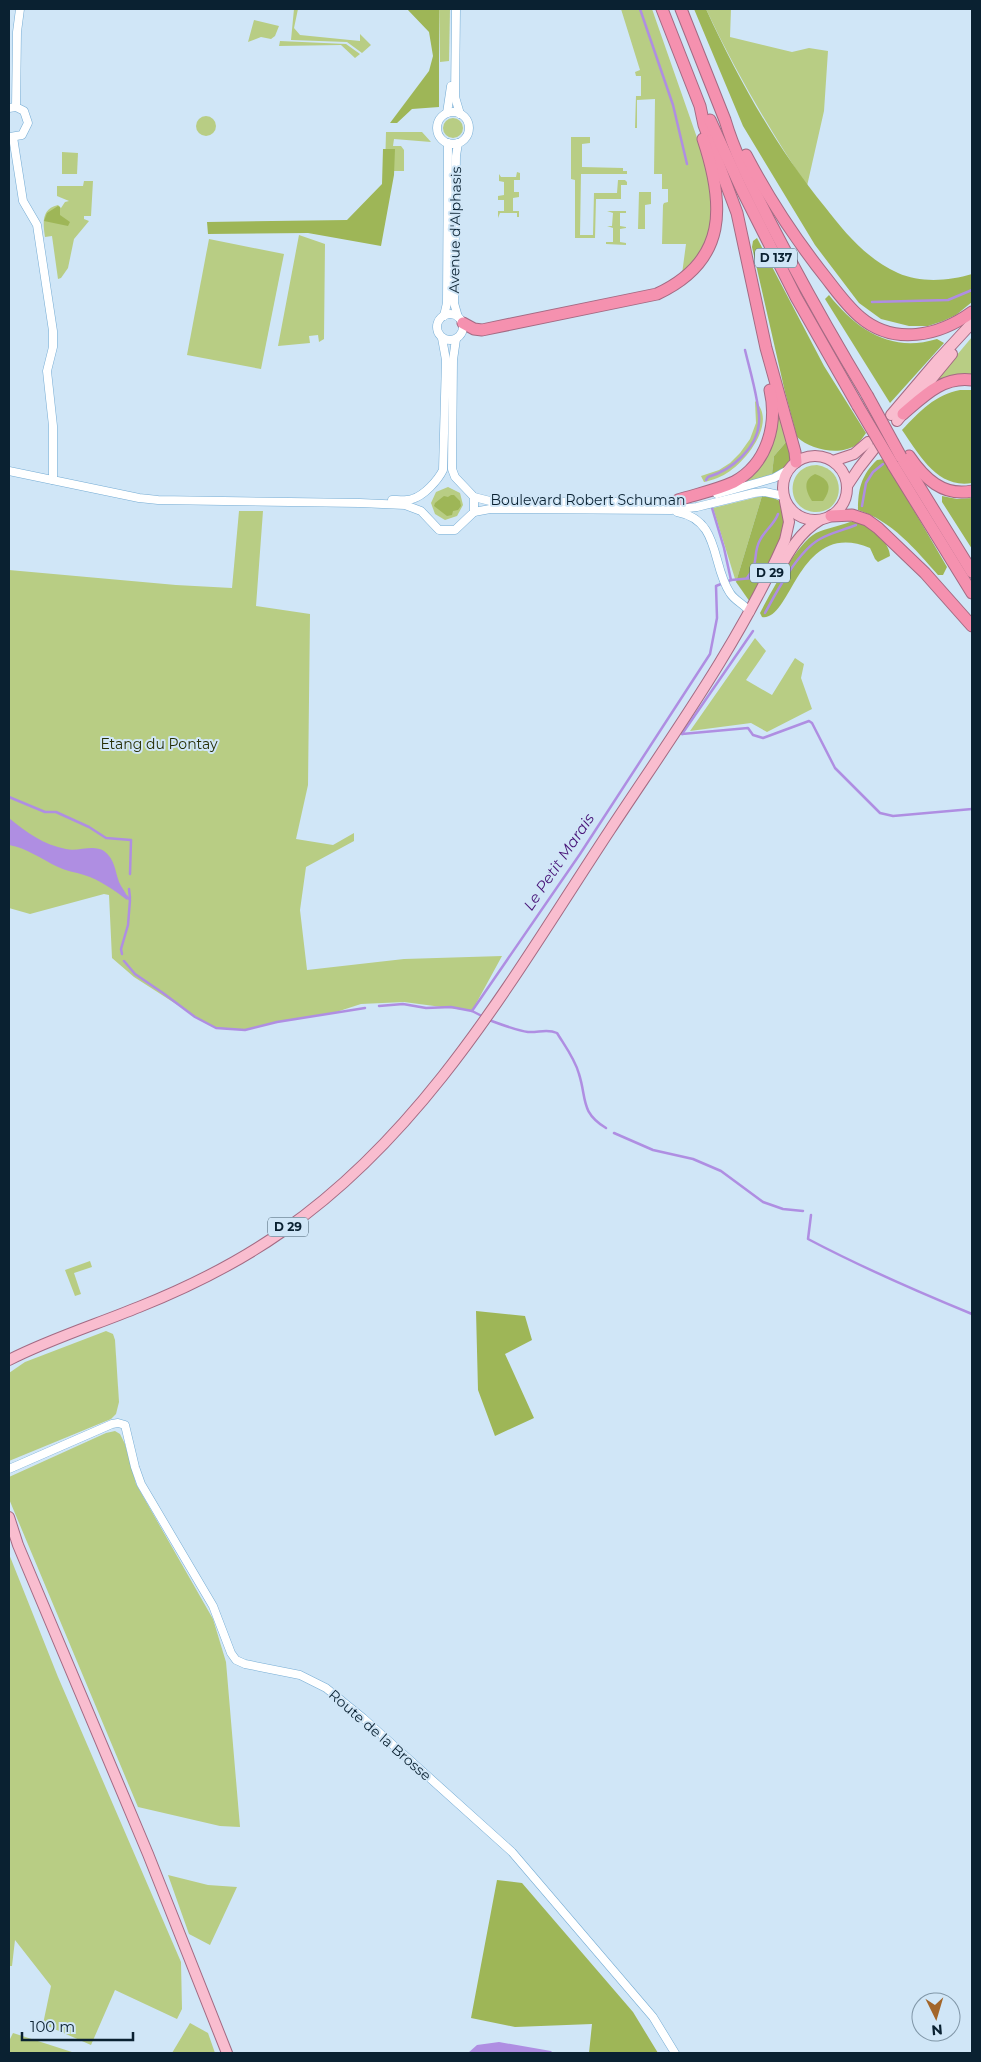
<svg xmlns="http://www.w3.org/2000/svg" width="981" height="2062" font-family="Montserrat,sans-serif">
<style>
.green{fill:#b8cd84}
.forest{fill:#9eb657}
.water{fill:#af8ee2}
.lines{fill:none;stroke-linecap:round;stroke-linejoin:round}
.stream{stroke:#af8ee2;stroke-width:2.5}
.minor-casing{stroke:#75acd4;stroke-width:9}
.major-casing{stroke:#a36a83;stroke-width:12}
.highway-casing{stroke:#a36a83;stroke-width:13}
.minor{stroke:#fff;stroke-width:8}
.major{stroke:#f9bdcf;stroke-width:10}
.highway{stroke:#f591af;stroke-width:11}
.highway-bridge-casing{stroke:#a36a83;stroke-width:13;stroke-linecap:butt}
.highway-bridge{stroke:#f591af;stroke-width:11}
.labels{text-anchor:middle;stroke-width:4;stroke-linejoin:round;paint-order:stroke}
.shield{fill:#d0e6f7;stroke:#455c6c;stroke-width:1}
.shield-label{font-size:12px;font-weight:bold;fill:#0a2131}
.street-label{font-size:14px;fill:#0a2131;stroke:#d0e6f7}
.park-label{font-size:14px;fill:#262f06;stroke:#d0e6f7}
.water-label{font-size:15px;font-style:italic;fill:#471377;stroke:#d0e6f7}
</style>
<rect width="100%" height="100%" fill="#d0e6f7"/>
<!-- green -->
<g class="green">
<polygon points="294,9 298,9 294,28 300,35 360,41 360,34 371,45 362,53 347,42 291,40"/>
<polygon points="439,9 450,9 449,61 440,62"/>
<polygon points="621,9 652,9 709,172 714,211 707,242 693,264 682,274 686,244 662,244 663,205 664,203 668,202 668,189 662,189 662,174 654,174 655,99 637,100 637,128 635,128 636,96 641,96 641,76 636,76 635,72 640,70"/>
<path d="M706,9H731L730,37L792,52L809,48L828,51L824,111L807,186C769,129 735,71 706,9Z"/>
<polygon points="254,20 279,26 275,36 271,39 261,37 248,42"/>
<polygon points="280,41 346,44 360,54 355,58 341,45 279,46"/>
<circle cx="206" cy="126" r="10"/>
<circle cx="453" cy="128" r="10"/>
<polygon points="386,132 422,132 431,142 394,139 393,146 401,146 404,150 404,171 385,171"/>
<polygon points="571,137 590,137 590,143 582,144 582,167 623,168 623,171 627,171 627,174 581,174 580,235 593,235 594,193 617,193 618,180 625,180 627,182 627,185 621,185 621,199 596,199 595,238 575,238 575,180 571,179"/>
<polygon points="62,152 78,153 77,174 62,174"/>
<polygon points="517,172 520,173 520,180 514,180 514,192 519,192 519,197 513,198 513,211 519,211 519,217 517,217 517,213 500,213 498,218 498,211 504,211 504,200 498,200 498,196 504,195 504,182 499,181 499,174 501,177 516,177"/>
<path d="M84,181H93L91,216H84V219L89,221L74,239L68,268L61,278L58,279L52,236L45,237C43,223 41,209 58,205L61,208L65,202L69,201L57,196V186H83Z"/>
<polygon points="639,192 651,192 651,204 645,205 645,229 638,229"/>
<polygon points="607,211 626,211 626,213 620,213 620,226 626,227 626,228 620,229 620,242 626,243 626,245 606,244 606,242 613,242 613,228 607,226 612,226 613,213"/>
<polygon points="299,235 325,244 324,339 319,342 318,335 309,336 310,343 278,346"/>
<polygon points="209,239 284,254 261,369 187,355"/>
<polygon points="972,337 972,376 931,386"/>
<path d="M755,401C777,421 748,459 730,471C722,477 713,480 704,482L701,476L719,470L730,463L740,453L750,439L756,423Z"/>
<polygon points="776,412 779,412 787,441 774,456 772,474 737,486 756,466"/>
<path d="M817,465C849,470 844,514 814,512C784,509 786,465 817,465Z"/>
<polygon points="448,487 460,493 463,505 457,516 445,520 435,514 431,503 436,492"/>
<polygon points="762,496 736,582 713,508"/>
<polygon points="239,511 263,511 256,606 310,614 308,785 296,839 333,845 354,833 354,841 306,867 300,910 307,970 404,959 502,956 472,1011 404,1002 361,1004 330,1014 277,1022 245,1030 216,1028 204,1022 134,977 112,958 109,895 104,894 30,914 9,908 9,570 176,585 232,588"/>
<polygon points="755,638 766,651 746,680 772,695 795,658 804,664 801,678 812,709 767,732 751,723 690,731"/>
<polygon points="90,1261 92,1267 74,1273 81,1294 75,1296 65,1270"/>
<polygon points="106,1331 113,1334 115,1340 119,1402 116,1414 111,1419 9,1461 9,1373 25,1362"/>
<polygon points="115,1431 120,1434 125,1444 136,1484 213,1619 226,1662 240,1827 220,1826 138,1807 9,1499 9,1477 106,1433"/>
<polygon points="9,1554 58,1677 181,1962 182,2009 177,2019 115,1990 91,2045 43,2024 51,1986 15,1940 12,1966 9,1966"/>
<polygon points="168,1875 208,1885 237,1887 210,1945 189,1934"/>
<polygon points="190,2023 208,2033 215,2053 172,2053"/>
<polygon points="13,2033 75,2053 9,2053 9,2041"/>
</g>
<!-- forest -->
<g class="forest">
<polygon points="407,9 439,9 439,107 412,109 397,123 390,123 429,71 433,56 429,32"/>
<path d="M694,9H706C738,79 776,147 825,207C845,233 867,259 898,273C920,283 949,281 972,274V302L956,315L943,321L928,326H909L881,319L859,303L815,245L743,126Z"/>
<polygon points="383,149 395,149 394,175 381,246 308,233 208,234 207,222 347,220 382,184"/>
<polygon points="58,206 60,207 60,215 70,222 68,226 44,221 47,213"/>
<path d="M757,238L824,366L866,433C863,437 860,442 856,445C840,456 811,450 797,437L785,392L752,247L753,241Z"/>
<path d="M829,295C857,330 891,353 937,339L944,343L890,403L825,299Z"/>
<path d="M960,390H972V483C937,489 919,454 902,430C919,412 936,394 960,390Z"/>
<polygon points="787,441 792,457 781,471 772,474 774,456"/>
<path d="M884,459L947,567L943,575H938C915,549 892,521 858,510C858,490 861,475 877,460Z"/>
<path d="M815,474C829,479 833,487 823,501H812C806,492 802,480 815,474Z"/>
<polygon points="451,495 454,495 460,501 461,506 458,510 453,511 452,515 447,516 434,506 435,503 444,496 448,497"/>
<polygon points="762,496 769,496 780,501 785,515 782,539 750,602 736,582"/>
<polygon points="942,496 957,499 972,498 972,549 942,502"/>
<path d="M850,522C854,522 858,522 862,523C873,529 890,543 890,556L878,562L875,559L870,548C798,518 792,622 762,617L760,613C770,594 797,543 816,533C827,528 839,526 850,522Z"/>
<polygon points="476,1311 525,1316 532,1340 505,1354 534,1418 495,1436 478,1390"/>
<polygon points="497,1880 522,1883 633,2012 658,2053 589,2053 592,2024 515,2027 471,2018"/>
</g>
<!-- water -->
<g class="water">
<path d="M9,818C26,832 44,845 66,849C78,852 93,844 104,851C115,859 115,871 119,882C121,887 125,891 127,896V900C114,890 100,880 84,875C75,872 66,871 58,867C41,859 27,848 9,845Z"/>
<polygon points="499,2042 551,2051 553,2053 468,2053 477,2045"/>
</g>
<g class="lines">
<!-- stream -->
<g class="stream">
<polyline points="640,9 673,105 687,164"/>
<polyline points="872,302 948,300 972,290"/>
<path d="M706,480L708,477C732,470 757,448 759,423C761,407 749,367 745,350"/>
<polyline points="862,506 866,483 873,472 883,464"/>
<polyline points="712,508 724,548 731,580"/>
<path d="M747,578C760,562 752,555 760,540C765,530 774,525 778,514"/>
<path d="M765,613C777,591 798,551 820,539C830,533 844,530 856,525"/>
<polyline points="682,734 748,728 753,735 763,738 809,721 812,723 835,768 880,813 893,816 972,809"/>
<polyline points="682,734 753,631"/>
<polyline points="9,797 45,812 56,812 89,827 106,838 131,840 130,874"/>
<polyline points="129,889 130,898"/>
<polyline points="122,954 121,949 128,925 130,900 126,896"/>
<polyline points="124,961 135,974 163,993 195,1017 216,1028 245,1030 277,1022 365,1008"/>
<polyline points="379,1006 403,1004 426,1008 451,1007 472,1011 484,1017"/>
<polyline points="472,1011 580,854 710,654 717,618 716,586 731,580 753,578"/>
<path d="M489,1020C497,1023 520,1031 528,1032C538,1033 547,1028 557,1033C565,1046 575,1059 579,1074C587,1099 580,1112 606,1128"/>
<polyline points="614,1133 653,1150 693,1159 721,1171 763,1202 783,1209 803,1211"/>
<path d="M811,1215L808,1239C861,1267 916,1291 972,1314"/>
</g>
<defs>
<g id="minor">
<polyline points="456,9 455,97 460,114"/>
<polyline points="16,107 17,32 20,9"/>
<polyline points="9,108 16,107 24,111 28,123 22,135 10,137"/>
<circle cx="453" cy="128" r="16"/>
<polyline points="447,113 451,86"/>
<polyline points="13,137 23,201 37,225 53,331 53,347 47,371 53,426 53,480"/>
<circle cx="450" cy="327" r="13"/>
<polyline points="444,316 447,303 448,143"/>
<polyline points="458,317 454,303 456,156 458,143"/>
<polyline points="9,471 139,498 158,500 360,503 405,505 421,511 439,530 455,530 474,512 474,497 455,477 452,469 453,360 456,339"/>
<polyline points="717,494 774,478 788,470"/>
<polyline points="474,497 490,501 628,502 681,500"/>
<path d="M392,500C398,500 406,501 412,499C424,496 438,480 443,470L446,360L442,338"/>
<polyline points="474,512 490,509 671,510 697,507 754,493 765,492 784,496"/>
<path d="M677,512C721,520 711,565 730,593C735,601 744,604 750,612"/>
<polyline points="9,1469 112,1424 118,1423 125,1425 135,1467 141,1484 213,1606 231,1653 236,1660 245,1664 300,1675 326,1688 363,1718 512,1852 653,2017 675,2053"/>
</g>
<g id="major">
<polyline points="891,415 937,361 972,323"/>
<polyline points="897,421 952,354"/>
<circle cx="815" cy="488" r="32"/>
<polyline points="833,461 854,454 868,442"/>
<polyline points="847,486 859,468 874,449"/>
<path d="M775,577C787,555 798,533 820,520"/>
<path d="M9,1360C50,1339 95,1325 139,1307C189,1287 239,1262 283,1231C428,1130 515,974 610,830C672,736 739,644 785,540L789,522L785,501"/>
<polyline points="9,1517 18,1545 148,1854 227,2053"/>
</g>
<g id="highway">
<polyline points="662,9 700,106 704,125 737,213 766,348 795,452 796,462"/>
<path d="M681,9L725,120C735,154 752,186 768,218C799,278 832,337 867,395"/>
<polyline points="710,120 742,190 796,297 858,406"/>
<path d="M746,155C769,199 796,240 827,279C837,292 847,306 860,317C894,346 939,336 972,312"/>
<path d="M463,323L474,329L482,330L657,294C728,261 725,205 703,139"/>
<path d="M903,414C924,396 943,376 972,380"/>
<path d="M909,456C924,478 943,497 972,491"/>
<polyline points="901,457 972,572"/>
<polyline points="893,465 972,593"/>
<path d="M678,500C697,494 717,490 734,482C767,464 778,425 770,390"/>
<polyline points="831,516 852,515 867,520 878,528 925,573 972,626"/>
</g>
</defs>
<!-- minor casing -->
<use href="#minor" class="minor-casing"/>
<!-- major casing -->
<use href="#major" class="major-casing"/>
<!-- highway casing -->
<use href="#highway" class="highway-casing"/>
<!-- minor -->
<use href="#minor" class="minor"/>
<!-- major -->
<use href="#major" class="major"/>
<!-- highway -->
<use href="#highway" class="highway"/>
<defs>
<g id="highway-bridge">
<polyline points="867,395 901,457"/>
<polyline points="858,406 893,465"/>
</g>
</defs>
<!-- highway-bridge casing -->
<use href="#highway-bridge" class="highway-bridge-casing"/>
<!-- highway-bridge -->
<use href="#highway-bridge" class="highway-bridge"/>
</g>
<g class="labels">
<!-- shield labels -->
<g class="shield">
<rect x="755" y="248.5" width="42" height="19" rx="4"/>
<rect x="750" y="563.5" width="40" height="19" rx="4"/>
<rect x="268" y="1217.5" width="40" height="19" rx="4"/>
</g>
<g class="shield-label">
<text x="776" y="262">D 137</text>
<text x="770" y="577">D 29</text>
<text x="288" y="1231">D 29</text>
</g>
<!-- street labels -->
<g class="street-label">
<text transform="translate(455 230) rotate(-89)" y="5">Avenue d'Alphasis</text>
<text x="588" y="505">Boulevard Robert Schuman</text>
<text transform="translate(380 1735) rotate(41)" y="5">Route de la Brosse</text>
</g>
<!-- park labels -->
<g class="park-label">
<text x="159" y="749">Etang du Pontay</text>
</g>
<!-- water labels -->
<g class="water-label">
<text transform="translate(559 862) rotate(-56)" y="5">Le Petit Marais</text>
</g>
</g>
<!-- border -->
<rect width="981" height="2062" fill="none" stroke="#0a2131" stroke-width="20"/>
<!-- north arrow -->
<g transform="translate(936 2017) rotate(175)"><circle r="24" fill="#d0e6f7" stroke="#8197a8"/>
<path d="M0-4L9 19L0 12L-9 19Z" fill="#a3662a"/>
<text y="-8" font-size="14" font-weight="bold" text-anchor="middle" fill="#0a2131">N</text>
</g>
<!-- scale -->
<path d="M22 2032v8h111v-8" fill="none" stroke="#0a2131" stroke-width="2.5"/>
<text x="30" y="2032" font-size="15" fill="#0a2131" stroke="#d0e6f7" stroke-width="4" paint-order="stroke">100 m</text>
</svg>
